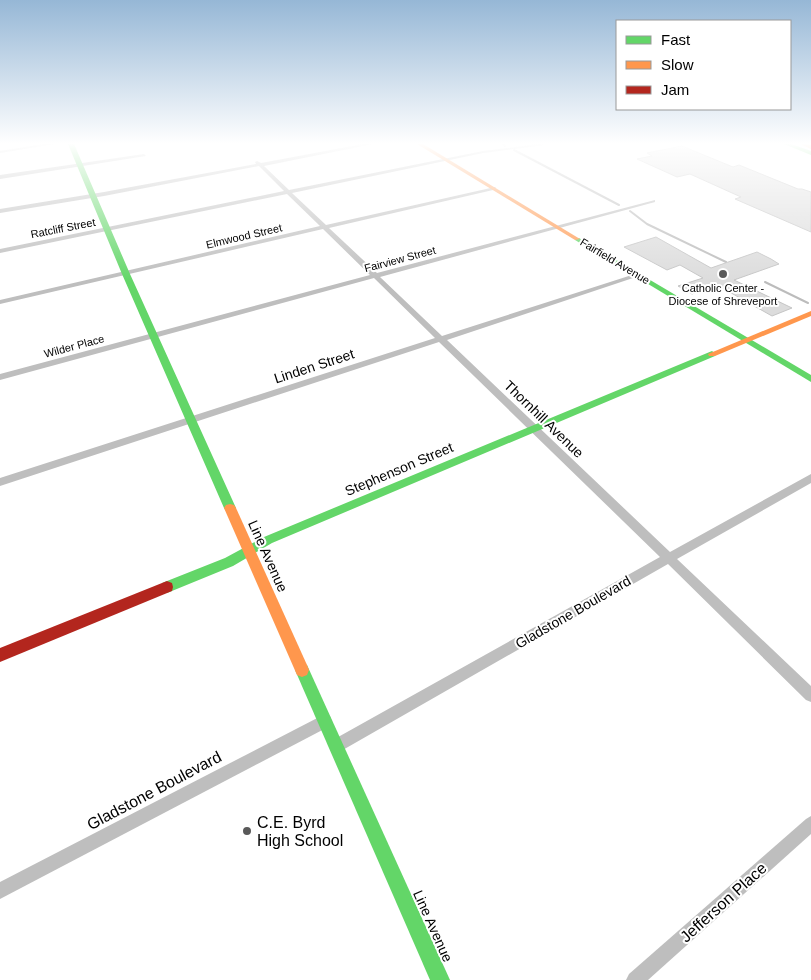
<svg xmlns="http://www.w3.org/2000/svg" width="811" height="980" font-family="Helvetica,sans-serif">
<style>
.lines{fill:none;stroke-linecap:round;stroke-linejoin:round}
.stream{stroke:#bcbcbc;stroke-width:2}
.building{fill:#dcdcdc;stroke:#c5c5c5}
.street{fill:#bebebe;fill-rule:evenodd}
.fast{fill:#63d668;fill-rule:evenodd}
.slow{fill:#ff974d;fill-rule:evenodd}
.jam{fill:#b3261e;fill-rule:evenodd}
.poi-dot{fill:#595959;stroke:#fff;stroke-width:2}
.labels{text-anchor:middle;stroke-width:4;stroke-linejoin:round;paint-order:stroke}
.far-street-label{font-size:11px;fill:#000;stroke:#fff}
.far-poi-label{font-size:11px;fill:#000;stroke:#fff}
.street-label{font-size:14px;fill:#000;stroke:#fff}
.near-street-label{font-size:16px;fill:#000;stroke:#fff}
.near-poi-label{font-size:16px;fill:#000;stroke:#fff;text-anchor:start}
</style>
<rect width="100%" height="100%" fill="#fff"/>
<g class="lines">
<!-- stream -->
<g class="stream">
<polyline points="502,144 505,146"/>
<polyline points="514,150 619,205"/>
<polyline points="630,211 647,224 726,262"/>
<polyline points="765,282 808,303"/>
</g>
</g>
<!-- building -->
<g class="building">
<polygon points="682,146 733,167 739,165 798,189 802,189 811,192 811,232 735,199 741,197 690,174 677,177 637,159 652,156 647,153"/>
<polygon points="656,237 711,268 757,252 771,259 779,264 734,280 792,308 772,316 717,285 692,294 678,286 703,278 680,265 667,270 624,247"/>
</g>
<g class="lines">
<!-- street -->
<g class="street">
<polygon points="44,144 55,144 0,153 0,151"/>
<polygon points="363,144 373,144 264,166 289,190 483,151 539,144 545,145 483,153 292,193 326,225 495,187 496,188 493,190 329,228 377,273 655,200 655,202 380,277 442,336 635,274 639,274 639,276 447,340 670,552 811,474 811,483 677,559 811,686 811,702 806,700 668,564 341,751 336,753 331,751 329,746 331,741 660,557 439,342 0,486 0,478 435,338 374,278 0,380 0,374 370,275 323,229 0,304 0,300 320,226 287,194 0,253 0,249 284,191 259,166 104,196 0,213 0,209 104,192 256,164 255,162 257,161 261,163"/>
<polygon points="144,154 146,156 0,179 0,175"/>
<polygon points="325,714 330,716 332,721 330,726 0,899 0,882"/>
<polygon points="811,816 811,834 648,980 626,980 629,974 806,819"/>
</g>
<!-- fast -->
<g class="fast">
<polygon points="68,144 74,144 130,274 236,508 234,511 226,511 224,508 122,274"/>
<polygon points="784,144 791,144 811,151 811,155"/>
<polygon points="575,238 579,238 811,375 811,382 575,240"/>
<polygon points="712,351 716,354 715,356 272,543 233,566 167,593 162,591 161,587 162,583 225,558 264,537"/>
<polygon points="302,663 307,665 450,980 430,980 295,670 297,665"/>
</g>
<!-- slow -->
<g class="slow">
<polygon points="417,144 423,144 580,239 575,240"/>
<polygon points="802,144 811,145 811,149 802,145"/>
<polygon points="811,311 811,316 715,356 709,356 708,354"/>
<polygon points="230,504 234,505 236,508 307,665 309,670 307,675 302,677 297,675 224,508 226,505"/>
</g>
<!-- jam -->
<polygon class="jam" points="167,581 172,583 173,587 172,591 0,662 0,648"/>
</g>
<!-- sky -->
<linearGradient id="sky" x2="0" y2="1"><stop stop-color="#96b7d6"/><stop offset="0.51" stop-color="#fff"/><stop offset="1" stop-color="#fff" stop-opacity="0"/></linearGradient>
<rect width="811" height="281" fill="url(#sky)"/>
<!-- markers -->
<g class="poi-dot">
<circle cx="723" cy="274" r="5"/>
<circle cx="247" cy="831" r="5"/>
</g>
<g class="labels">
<!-- far-street labels -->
<g class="far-street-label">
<text transform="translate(63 228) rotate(-11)" y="4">Ratcliff Street</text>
<text transform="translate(244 236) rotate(-13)" y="4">Elmwood Street</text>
<text transform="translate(400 259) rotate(-15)" y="4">Fairview Street</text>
<text transform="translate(615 261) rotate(31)" y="4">Fairfield Avenue</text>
<text transform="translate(74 346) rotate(-15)" y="4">Wilder Place</text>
</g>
<!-- far-poi labels -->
<g class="far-poi-label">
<text x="723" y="292">Catholic Center -<tspan x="723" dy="13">Diocese of Shreveport</tspan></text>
</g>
<!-- street labels -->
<g class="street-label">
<text transform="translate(314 366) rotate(-18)" y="5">Linden Street</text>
<text transform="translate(544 419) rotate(44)" y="5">Thornhill Avenue</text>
<text transform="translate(399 469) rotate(-23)" y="5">Stephenson Street</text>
<text transform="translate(268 556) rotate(66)" y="5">Line Avenue</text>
<text transform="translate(573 612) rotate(-30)" y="5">Gladstone Boulevard</text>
<text transform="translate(433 926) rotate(66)" y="5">Line Avenue</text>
</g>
<!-- near-street labels -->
<g class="near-street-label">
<text transform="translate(154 790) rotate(-28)" y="6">Gladstone Boulevard</text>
<text transform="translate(723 902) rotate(-42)" y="6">Jefferson Place</text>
</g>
<!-- near-poi labels -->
<g class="near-poi-label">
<text x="257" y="828">C.E. Byrd<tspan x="257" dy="18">High School</tspan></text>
</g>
</g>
<!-- legend -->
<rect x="616" y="20" width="175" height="90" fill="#ffffff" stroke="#999999"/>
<rect x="626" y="36" width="25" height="8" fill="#63d668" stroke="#999999"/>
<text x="661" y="45" font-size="15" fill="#000000">Fast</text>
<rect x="626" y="61" width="25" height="8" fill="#ff974d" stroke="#999999"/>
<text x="661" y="70" font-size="15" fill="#000000">Slow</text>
<rect x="626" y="86" width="25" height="8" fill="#b3261e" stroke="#999999"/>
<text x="661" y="95" font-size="15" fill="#000000">Jam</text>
</svg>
